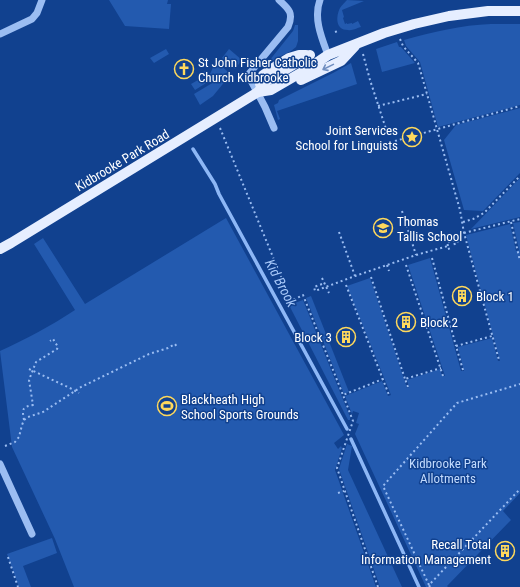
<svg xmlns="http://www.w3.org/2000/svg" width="520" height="587" font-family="'Roboto Condensed',sans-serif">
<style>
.green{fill:#235aaf}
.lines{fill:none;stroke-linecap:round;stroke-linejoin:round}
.stream{stroke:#8db7f6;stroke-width:3.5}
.path{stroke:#9bbdf2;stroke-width:2;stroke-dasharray:2 3;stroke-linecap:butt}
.minor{stroke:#9bbdf2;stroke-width:7}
.major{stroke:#e6eeff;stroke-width:10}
.oneway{stroke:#718fc1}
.labels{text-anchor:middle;stroke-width:3;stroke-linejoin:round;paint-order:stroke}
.poi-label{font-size:13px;fill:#fff;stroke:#11418f;text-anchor:start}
.street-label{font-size:13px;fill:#fff;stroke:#11418f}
.park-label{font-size:13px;fill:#c2dafd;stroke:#11418f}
.water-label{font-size:14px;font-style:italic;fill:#a7c8f9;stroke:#11418f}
</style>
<rect width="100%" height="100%" fill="#11418f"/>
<!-- green -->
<g class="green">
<polygon points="109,0 168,0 167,4 171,4 169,29 125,26"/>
<path d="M347,0L364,1L342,10L344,17L343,18L345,24L347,23V24L352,23V24L358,21L361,27C357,28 352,31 348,30C335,30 336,16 340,8C342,5 345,2 347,0Z"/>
<path d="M491,24H520V105L438,127L420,62L406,46L404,40C433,32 461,25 491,24Z"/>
<polygon points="295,25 298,25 298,41 296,47 291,51 279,57 270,62 269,61 293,31"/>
<polygon points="397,42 399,47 401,47 415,63 382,72 376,49"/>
<polygon points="166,49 169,54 154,63 150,58"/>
<polygon points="229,49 242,60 235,69 222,58"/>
<polygon points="216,61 228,72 213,79 210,74"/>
<polygon points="351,63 357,84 277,111 280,119 278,120 274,105 278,103 279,100 333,73"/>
<polygon points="206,71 211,80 195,90 191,84 205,76 203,72"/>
<polygon points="229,73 231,74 213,96 200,105 194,94"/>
<polygon points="520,108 520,173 483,211 464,210 444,140 456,125"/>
<polygon points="520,178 520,217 471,229"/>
<path d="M226,218L344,435L334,443L338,449L341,446L342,448L335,470L376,587H74L55,539L12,447L0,351C26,339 51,326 75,310L34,244L43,238L85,304Z"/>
<polygon points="520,222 520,493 503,511 511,520 447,586 448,587 426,587 355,434 359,424 356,423 359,413 353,411 352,414 345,396 382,381 388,396 391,395 347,286 370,278 407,388 409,387 407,380 440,369 442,376 445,376 408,265 430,258 461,371 464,371 458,347 492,338 498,361 500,361 466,235 510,224 516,251 519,250 513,223"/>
<polygon points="311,296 349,392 344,394 306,298"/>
<polygon points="303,300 350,417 350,420 348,420 289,305"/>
<polygon points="347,444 352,446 348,470 402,587 380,587 339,469"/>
<polygon points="52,538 57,553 23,566 31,587 19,587 7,554"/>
</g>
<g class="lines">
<!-- stream -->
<g class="stream">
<polyline points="193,149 215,184 219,194 347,429"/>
<polyline points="351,439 419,587"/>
</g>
<!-- path -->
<g class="path">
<polyline points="335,32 338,31"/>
<polyline points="400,39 403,46 418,63 419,66 460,210 464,233 499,360"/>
<polyline points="363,54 370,80 387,132"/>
<polyline points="378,106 427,94"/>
<polyline points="220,128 291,301 303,295 343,395"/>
<polyline points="395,141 520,106"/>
<polyline points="402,211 416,255"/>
<polyline points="463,222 473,219 484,213 520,176"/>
<polyline points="511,222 520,261"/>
<polyline points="339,232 355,276"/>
<polyline points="464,233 520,219"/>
<polyline points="448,246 447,242 457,240 458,243 451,245"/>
<polyline points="432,258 456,346"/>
<polyline points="387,265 389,271"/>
<polyline points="406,265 443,376"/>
<polyline points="371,277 405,379"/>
<polyline points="322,278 329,293"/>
<polyline points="322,284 314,287 315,291 355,276 416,255 448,246 450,252"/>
<polyline points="346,285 389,395"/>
<polyline points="29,369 72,389 79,393"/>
<polyline points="463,370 456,346 492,336"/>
<polyline points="408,387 405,379 441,368"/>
<path d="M24,420C22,409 22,407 33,405L29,380L36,362L57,349L58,347L53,339L50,341"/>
<polyline points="5,446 15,442 19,437 22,425 24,420 28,417 43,412 81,387 149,354 168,348 175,344 177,347"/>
<polyline points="338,493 344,491"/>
<polyline points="8,557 18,587"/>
<polyline points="429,585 383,486 457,403 520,384"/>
<polyline points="378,587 337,468 353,421 343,395 383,379"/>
<polyline points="430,587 429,585 520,489"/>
</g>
<!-- minor -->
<g class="minor">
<path d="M320,0C313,18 322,39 328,55"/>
<polyline points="0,34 32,19 37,13 42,0"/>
<path d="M274,128L265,107L248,75L288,27C294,13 289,9 279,0"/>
<polyline points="0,464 32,534"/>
</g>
<!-- major -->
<g class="major">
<polyline points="301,80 341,61 355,46"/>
<polyline points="260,84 263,75 276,66 289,58 299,55 306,55"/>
<polyline points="258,92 271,90 309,68 328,55 384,33 414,24 449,16 488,11 520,11"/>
<polyline points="0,249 11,243 258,92 268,80 310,55"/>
</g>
</g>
<!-- one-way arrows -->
<defs><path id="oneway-shaft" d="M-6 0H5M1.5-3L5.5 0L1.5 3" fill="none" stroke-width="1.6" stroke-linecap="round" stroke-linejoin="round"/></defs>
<use class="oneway" href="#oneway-shaft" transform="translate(328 67) rotate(154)"/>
<!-- icons -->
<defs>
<symbol id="church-ring" viewBox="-11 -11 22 22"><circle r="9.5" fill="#11418f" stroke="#ffd95c" stroke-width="1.5"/><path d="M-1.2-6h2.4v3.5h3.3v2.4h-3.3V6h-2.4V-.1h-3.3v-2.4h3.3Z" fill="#ffd95c"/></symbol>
<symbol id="sight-ring" viewBox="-11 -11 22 22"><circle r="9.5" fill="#11418f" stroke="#ffd95c" stroke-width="1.5"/><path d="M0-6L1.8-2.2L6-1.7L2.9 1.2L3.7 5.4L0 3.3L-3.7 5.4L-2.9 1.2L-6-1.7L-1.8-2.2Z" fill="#ffd95c"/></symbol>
<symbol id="school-ring" viewBox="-11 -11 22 22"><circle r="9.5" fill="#11418f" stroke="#ffd95c" stroke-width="1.5"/><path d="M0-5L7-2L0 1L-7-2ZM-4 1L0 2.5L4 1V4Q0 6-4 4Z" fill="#ffd95c"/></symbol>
<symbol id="building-ring" viewBox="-11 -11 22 22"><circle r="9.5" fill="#11418f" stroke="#ffd95c" stroke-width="1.5"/><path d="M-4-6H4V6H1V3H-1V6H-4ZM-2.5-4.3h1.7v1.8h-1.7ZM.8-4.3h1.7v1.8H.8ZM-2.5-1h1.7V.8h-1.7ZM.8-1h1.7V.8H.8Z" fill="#ffd95c"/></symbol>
<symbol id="stadium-ring" viewBox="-11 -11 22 22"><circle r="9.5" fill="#11418f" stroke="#ffd95c" stroke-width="1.5"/><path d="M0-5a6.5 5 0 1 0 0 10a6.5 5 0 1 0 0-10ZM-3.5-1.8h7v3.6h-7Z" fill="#ffd95c"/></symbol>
</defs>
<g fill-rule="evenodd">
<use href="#church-ring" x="173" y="58" width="22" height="22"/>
<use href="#sight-ring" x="401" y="126" width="22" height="22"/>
<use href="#school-ring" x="372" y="217" width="22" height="22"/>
<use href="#building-ring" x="451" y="285" width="22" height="22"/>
<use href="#building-ring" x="395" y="311" width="22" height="22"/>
<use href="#building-ring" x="335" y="326" width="22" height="22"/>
<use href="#stadium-ring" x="156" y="395" width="22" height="22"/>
<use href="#building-ring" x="494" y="540" width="22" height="22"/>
</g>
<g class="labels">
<!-- poi labels -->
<g class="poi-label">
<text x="198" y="67">St John Fisher Catholic<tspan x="198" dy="15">Church Kidbrooke</tspan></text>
<text x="398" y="135" text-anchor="end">Joint Services<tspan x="398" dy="15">School for Linguists</tspan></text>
<text x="397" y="226">Thomas<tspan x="397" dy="15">Tallis School</tspan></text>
<text x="476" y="301">Block 1</text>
<text x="420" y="327">Block 2</text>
<text x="332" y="342" text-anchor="end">Block 3</text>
<text x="181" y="404">Blackheath High<tspan x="181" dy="15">School Sports Grounds</tspan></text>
<text x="491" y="549" text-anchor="end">Recall Total<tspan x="491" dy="15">Information Management</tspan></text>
</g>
<!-- street labels -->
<g class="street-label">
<text transform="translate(122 160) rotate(-31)" y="5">Kidbrooke Park Road</text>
</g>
<!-- park labels -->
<g class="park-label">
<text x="448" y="468">Kidbrooke Park<tspan x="448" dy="15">Allotments</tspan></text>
</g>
<!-- water labels -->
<g class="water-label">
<text transform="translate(281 283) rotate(62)" y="5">Kid Brook</text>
</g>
</g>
</svg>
